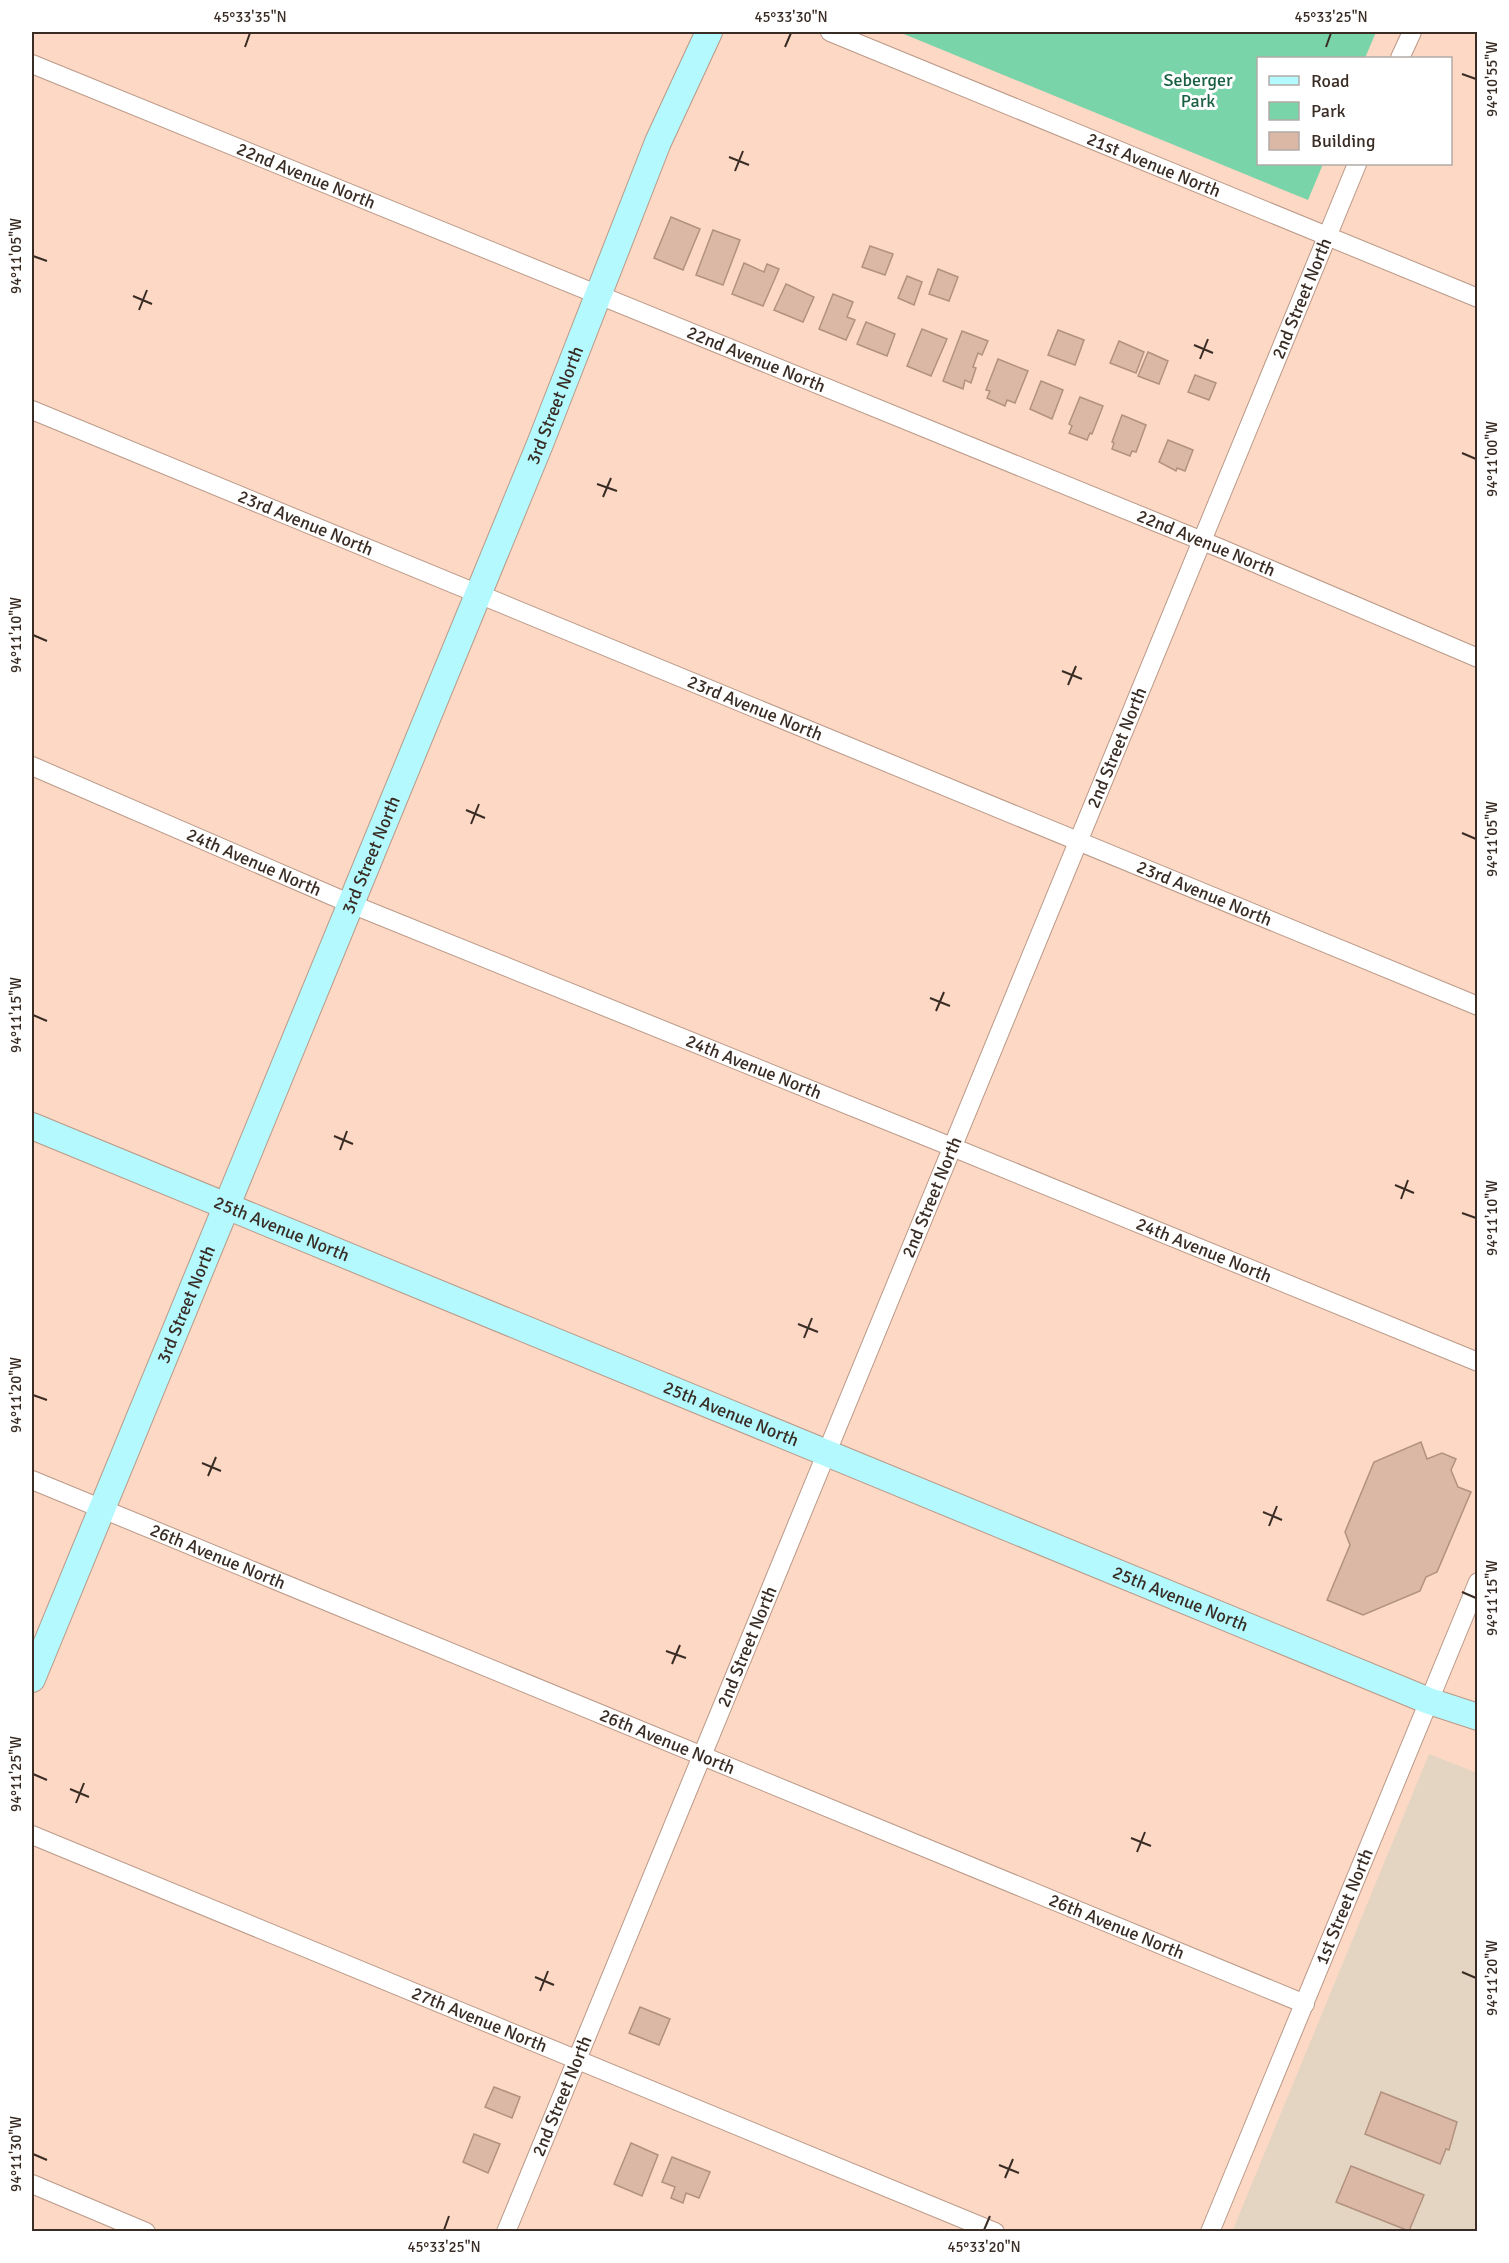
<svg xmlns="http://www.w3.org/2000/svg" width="1509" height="2263" font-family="Signika,sans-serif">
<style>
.commercial{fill:#e3d5c2}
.green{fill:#79d4a9}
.building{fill:#dbb8a5;stroke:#b2917f;stroke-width:1.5}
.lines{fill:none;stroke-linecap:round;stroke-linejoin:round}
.street-casing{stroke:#ba9987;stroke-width:20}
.secondary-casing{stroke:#ba9987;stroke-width:28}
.street{stroke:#fff;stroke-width:18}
.secondary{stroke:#b4f9fe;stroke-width:26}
.ticks{fill:none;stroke:#392c24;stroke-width:2}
.labels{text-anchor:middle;stroke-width:6;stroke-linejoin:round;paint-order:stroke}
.park-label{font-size:18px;fill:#196043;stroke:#fff}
.street-label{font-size:18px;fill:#392c24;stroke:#fff}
.neatline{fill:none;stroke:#392c24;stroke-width:2}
.ticks-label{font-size:15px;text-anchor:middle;fill:#392c24}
</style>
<rect width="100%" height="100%" fill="#fcd8c5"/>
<!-- commercial -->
<polygon class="commercial" points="1429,1754 1477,1773 1477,2231 1232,2232"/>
<!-- green -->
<polygon class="green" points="899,32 1376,32 1365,58 1258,58 1258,164 1323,164 1308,200"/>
<!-- building -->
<g class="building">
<polygon points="671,217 700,229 683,270 654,258"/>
<polygon points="713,230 740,240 723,285 696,275"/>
<polygon points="870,246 893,254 885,275 862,267"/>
<polygon points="744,263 764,272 767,264 779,269 763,306 732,294"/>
<polygon points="938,269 958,277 949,301 929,294"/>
<polygon points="907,276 922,282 914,305 898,298"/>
<polygon points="786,284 814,297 803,322 774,310"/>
<polygon points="833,294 853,302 847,317 855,320 846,340 819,329"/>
<polygon points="866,322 895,334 887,356 857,344"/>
<polygon points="922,329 947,339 931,376 907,366"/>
<polygon points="1058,330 1084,340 1075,365 1048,355"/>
<polygon points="962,331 988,341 982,355 978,353 973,367 976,368 971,383 965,380 963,389 943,381"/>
<polygon points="1119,341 1144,352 1136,373 1110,363"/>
<polygon points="1148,352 1168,361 1159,384 1138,376"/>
<polygon points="998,359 1028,371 1015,403 1007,400 1005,406 987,398 990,391 986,390"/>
<polygon points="1195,375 1216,383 1209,400 1188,392"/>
<polygon points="1041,381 1063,390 1052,419 1030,409"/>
<polygon points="1080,397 1103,406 1092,434 1090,433 1087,440 1069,433 1072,426 1069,424"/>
<polygon points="1122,415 1146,425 1136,452 1132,451 1130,456 1112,449 1114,443 1112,442"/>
<polygon points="1168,440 1193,450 1185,471 1177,468 1176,471 1159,462"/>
<polygon points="1421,1442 1427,1459 1442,1453 1456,1459 1451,1470 1458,1487 1471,1492 1437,1572 1426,1577 1420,1591 1363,1615 1327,1600 1350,1545 1345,1532 1374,1462"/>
<polygon points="640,2007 670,2019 659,2045 629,2033"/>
<polygon points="494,2087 520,2097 512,2118 485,2107"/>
<polygon points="1381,2092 1457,2122 1449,2150 1446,2149 1440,2164 1365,2134"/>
<polygon points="474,2134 500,2144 488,2173 463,2162"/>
<polygon points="631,2143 658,2155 642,2196 614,2184"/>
<polygon points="672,2157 710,2172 699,2198 686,2193 683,2203 671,2198 675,2187 662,2182"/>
<polygon points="1351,2166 1424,2195 1409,2231 1336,2202"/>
</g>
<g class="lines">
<defs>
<g id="street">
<path id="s1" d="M830,32L1478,298"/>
<polyline points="1400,58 1412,32"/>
<path id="s2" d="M32,64L1222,549L1478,658"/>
<path id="s3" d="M32,410L1478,1006"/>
<path id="s4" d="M32,766L351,904L952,1147L1478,1362"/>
<path id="s5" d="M32,1480L1305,2004"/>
<path id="s6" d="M32,1835L995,2232"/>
<polyline points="32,2184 146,2232"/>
<path id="s7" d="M506,2232L1357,164"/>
<path id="s8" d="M1210,2232L1478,1582"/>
</g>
<g id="secondary">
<path id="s9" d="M32,1126L1429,1701L1478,1717"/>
<path id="s10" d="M32,1679L540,444L658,142L709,32"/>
</g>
</defs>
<!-- street casing -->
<use href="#street" class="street-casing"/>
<!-- secondary casing -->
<use href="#secondary" class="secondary-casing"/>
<!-- street -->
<use href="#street" class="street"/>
<!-- secondary -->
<use href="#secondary" class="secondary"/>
</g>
<!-- ticks -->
<path class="ticks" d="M245,47L250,33M785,47L791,33M1326,47L1331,33M1462,74L1476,79M729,157L749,165M735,171L743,151M33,256L47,261M133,296L152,304M139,310L147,290M1194,345L1213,353M1200,359L1208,339M1462,453L1476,459M597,484L617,491M603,497L611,478M33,635L47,641M1062,671L1082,679M1068,685L1076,666M466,810L485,818M471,824L479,804M1462,833L1476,839M930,998L950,1006M936,1011L944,992M33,1015L47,1021M334,1136L353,1144M340,1150L347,1131M1395,1185L1414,1193M1401,1199L1408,1180M1462,1213L1476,1218M798,1324L818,1332M804,1338L812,1318M33,1395L47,1400M202,1463L221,1471M208,1476L216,1457M1263,1512L1282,1520M1269,1526L1277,1506M1462,1592L1476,1598M666,1651L686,1658M672,1664L680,1645M33,1774L47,1780M70,1789L89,1797M76,1803L84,1783M1131,1838L1151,1846M1137,1852L1145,1832M1462,1972L1476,1978M535,1977L554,1985M540,1991L548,1971M33,2154L47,2160M999,2165L1019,2173M1005,2178L1013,2159M444,2230L449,2216M984,2230L990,2216"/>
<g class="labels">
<!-- park labels -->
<g class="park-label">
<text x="1198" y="86">Seberger<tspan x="1198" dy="21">Park</tspan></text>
</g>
<!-- street labels -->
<g class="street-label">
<text dy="6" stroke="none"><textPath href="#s1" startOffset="350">21st Avenue North</textPath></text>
<text dy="6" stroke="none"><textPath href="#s2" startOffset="296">22nd Avenue North</textPath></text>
<text dy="6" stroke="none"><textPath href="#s7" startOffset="2091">2nd Street North</textPath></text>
<text dy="6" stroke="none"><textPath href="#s2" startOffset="782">22nd Avenue North</textPath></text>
<text dy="6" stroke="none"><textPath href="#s10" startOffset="1377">3rd Street North</textPath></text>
<text dy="6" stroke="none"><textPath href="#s3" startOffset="296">23rd Avenue North</textPath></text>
<text dy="6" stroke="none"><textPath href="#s2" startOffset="1268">22nd Avenue North</textPath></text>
<text dy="6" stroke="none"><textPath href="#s3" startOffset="782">23rd Avenue North</textPath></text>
<text dy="6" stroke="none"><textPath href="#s7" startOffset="1605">2nd Street North</textPath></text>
<text dy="6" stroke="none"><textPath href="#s10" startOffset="891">3rd Street North</textPath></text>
<text dy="6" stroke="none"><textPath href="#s4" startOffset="242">24th Avenue North</textPath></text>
<text dy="6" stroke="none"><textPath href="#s3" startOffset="1268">23rd Avenue North</textPath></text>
<text dy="6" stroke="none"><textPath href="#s4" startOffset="782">24th Avenue North</textPath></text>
<text dy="6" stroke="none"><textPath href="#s7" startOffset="1119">2nd Street North</textPath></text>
<text dy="6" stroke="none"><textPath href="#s9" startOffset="270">25th Avenue North</textPath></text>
<text dy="6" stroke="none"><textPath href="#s4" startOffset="1268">24th Avenue North</textPath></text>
<text dy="6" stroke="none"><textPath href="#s10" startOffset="405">3rd Street North</textPath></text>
<text dy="6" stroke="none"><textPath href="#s9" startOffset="756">25th Avenue North</textPath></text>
<text dy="6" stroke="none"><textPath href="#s5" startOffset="201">26th Avenue North</textPath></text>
<text dy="6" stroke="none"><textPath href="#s9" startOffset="1242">25th Avenue North</textPath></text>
<text dy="6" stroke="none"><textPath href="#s7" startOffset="633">2nd Street North</textPath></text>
<text dy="6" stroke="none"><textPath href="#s5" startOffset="687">26th Avenue North</textPath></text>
<text dy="6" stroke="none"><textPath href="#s8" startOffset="352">1st Street North</textPath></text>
<text dy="6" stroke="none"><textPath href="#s5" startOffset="1173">26th Avenue North</textPath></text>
<text dy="6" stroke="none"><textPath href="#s6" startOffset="484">27th Avenue North</textPath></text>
<text dy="6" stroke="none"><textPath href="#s7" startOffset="147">2nd Street North</textPath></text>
</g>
</g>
<!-- border -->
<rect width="1509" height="2263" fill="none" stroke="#ffffff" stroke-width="66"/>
<!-- legend -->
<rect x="1257" y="57" width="195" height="108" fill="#ffffff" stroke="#b0aba7" stroke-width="1.5"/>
<rect x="1269" y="76" width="30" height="9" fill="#b4f9fe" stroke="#b0aba7" stroke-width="1.5"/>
<text x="1311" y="87" font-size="18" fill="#392c24">Road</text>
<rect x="1269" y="102" width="30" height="18" fill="#79d4a9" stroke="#b0aba7" stroke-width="1.5"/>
<text x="1311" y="117" font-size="18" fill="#392c24">Park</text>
<rect x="1269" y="132" width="30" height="18" fill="#dbb8a5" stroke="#b0aba7" stroke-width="1.5"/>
<text x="1311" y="147" font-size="18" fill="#392c24">Building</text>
<rect x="33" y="33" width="1443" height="2197" class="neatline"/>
<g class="ticks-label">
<text x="250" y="22">45°33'35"N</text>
<text x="791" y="22">45°33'30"N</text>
<text x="1331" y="22">45°33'25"N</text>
<text transform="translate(1492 79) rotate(-90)" y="5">94°10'55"W</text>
<text transform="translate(16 256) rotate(-90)" y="5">94°11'05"W</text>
<text transform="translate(1492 459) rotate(-90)" y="5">94°11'00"W</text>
<text transform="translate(16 635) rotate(-90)" y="5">94°11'10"W</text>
<text transform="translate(1492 839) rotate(-90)" y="5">94°11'05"W</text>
<text transform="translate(16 1015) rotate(-90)" y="5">94°11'15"W</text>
<text transform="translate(1492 1218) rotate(-90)" y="5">94°11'10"W</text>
<text transform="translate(16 1395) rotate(-90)" y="5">94°11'20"W</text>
<text transform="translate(1492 1598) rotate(-90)" y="5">94°11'15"W</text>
<text transform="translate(16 1774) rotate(-90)" y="5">94°11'25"W</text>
<text transform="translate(1492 1978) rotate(-90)" y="5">94°11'20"W</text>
<text transform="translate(16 2154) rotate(-90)" y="5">94°11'30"W</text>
<text x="444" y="2252">45°33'25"N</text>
<text x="984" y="2252">45°33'20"N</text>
</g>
</svg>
